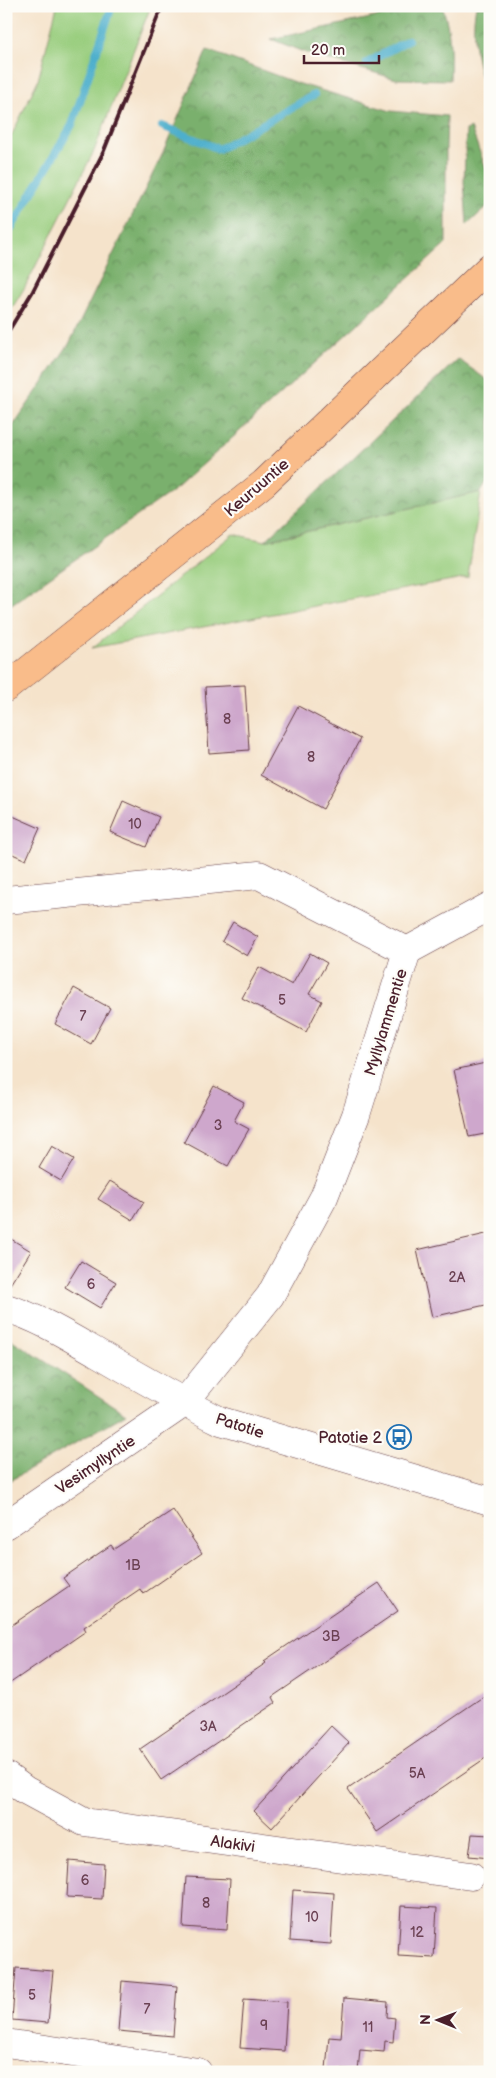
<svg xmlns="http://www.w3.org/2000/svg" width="496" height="2078" font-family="'Balsamiq Sans',sans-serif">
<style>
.grass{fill:#99cd7e;stroke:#727654}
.forest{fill:url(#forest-crowns);stroke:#62684c}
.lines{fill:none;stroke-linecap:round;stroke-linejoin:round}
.stream{stroke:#4dafcc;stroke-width:8}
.building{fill:#cea7cc}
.street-casing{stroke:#643c43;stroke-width:29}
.highway-casing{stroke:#643c43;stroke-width:29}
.street{stroke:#fff;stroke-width:28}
.highway{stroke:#f9bc8a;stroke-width:28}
.rail{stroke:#4a1f2b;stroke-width:4}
.labels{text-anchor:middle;stroke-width:4.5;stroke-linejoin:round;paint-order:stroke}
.number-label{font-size:14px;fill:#6b4153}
.street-label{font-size:16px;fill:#4a1f2b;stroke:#fdfcf7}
.poi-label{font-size:16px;fill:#4a1f2b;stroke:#fdfcf7;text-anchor:end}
</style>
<defs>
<pattern id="forest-crowns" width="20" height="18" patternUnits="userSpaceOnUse" patternTransform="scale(1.25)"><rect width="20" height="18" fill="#7ab06d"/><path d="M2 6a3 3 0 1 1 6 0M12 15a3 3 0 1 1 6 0" fill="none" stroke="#668f5a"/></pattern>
</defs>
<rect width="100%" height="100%" fill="#fdfcf7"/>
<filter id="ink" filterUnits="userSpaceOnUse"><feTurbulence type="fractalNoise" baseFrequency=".02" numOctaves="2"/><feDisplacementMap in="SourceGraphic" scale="10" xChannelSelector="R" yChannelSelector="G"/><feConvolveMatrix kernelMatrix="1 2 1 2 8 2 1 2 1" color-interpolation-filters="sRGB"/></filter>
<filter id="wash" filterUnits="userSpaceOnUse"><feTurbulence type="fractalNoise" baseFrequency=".0096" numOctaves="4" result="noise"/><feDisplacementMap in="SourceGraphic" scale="20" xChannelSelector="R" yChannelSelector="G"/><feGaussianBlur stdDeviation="1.12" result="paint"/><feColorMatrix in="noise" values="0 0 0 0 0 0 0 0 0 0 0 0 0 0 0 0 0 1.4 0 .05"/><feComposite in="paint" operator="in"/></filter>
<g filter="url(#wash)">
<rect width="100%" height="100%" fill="#f5e3cb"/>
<!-- grass -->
<g class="grass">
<polygon points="57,6 151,6 94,151 25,287 6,318 6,147 38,80"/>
<polygon points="481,492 468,577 92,648 233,534 265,541"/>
</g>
<!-- forest -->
<g class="forest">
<path d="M427,6H442C451,29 451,56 450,80L396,79L306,53L271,39Z"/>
<path d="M476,6H490V106C479,74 469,40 476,6Z"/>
<polygon points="207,50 297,83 391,111 447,116 446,147 446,244 177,488 6,608 6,436 69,344 162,155"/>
<polygon points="471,128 490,180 490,204 467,225 464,182 466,130"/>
<polygon points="458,359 490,382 490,478 481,492 265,541"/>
<polygon points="6,1336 126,1414 6,1483"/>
</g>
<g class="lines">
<!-- stream -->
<g class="stream">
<polyline points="367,63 408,40"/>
<polyline points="162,126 219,149 314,95"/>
<polyline points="6,237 72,125 112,6"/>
</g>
</g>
<g id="blocks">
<!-- building -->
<g class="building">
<polygon points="245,685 249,750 209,753 205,687"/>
<polygon points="298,706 360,739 323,809 261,775"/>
<polygon points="123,801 159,817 146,847 110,832"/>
<polygon points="6,813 40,828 26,860 6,851"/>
<polygon points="233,922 258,937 247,956 222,941"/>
<polygon points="310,953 327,963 309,994 322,1001 306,1032 242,998 259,967 292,985"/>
<polygon points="74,988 110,1008 91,1044 55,1024"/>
<polygon points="490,1062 490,1133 469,1137 454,1070"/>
<polygon points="214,1086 244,1102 234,1121 249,1129 228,1166 184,1142"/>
<polygon points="52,1146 74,1159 61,1181 39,1168"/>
<polygon points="110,1181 144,1202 133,1220 98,1199"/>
<polygon points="490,1233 490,1304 432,1317 417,1250"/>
<polygon points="6,1236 31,1251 6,1291"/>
<polygon points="81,1261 116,1282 100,1308 65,1287"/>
<polygon points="173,1510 202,1553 143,1594 140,1589 84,1627 86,1631 6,1686 6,1629 69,1586 63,1578 111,1545 114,1549"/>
<polygon points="379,1583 398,1611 272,1697 275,1703 161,1780 140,1749 266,1663 264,1661"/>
<polygon points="490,1692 490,1755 377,1832 348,1789"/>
<polygon points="331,1726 349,1743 272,1828 254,1811"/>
<polygon points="472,1834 490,1835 490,1858 469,1856"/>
<polygon points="69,1861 104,1864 102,1899 67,1897"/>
<polygon points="186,1877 230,1879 227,1930 183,1927"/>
<polygon points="293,1890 334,1893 331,1944 290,1941"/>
<polygon points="401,1906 437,1908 434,1958 398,1956"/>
<polygon points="16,1968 53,1971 48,2023 12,2020"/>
<polygon points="122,1981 177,1986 173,2036 118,2031"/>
<polygon points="344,1998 388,2002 387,2017 395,2018 393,2042 385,2041 384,2052 360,2050 358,2071 326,2069 329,2037 341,2038"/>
<polygon points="244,1999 287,2002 284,2051 240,2048"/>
</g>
</g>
</g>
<g filter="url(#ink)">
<use href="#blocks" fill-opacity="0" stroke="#643c43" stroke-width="1"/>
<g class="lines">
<defs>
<g id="street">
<polyline points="6,900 259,875 407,951"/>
<polyline points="407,951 490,906"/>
<path d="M6,1308C37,1317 68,1336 96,1352C137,1376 178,1400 221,1421L490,1501"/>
<polyline points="6,1525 184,1403 270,1296 324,1197 356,1115 407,951"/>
<polyline points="6,1776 25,1790 84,1822 471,1876"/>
<polyline points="6,2043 198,2072"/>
</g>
<polyline id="highway" points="6,688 264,483 490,267"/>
</defs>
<!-- street casing -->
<use href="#street" class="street-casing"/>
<!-- highway casing -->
<use href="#highway" class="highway-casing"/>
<!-- street -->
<use href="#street" class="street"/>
<!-- highway -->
<use href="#highway" class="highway"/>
<!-- rail -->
<polyline class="rail" points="6,335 33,291 103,153 162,6"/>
</g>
</g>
<!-- icons -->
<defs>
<symbol id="bus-ring" viewBox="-11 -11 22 22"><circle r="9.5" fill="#fdfcf7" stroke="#1f6fb2" stroke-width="1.5"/><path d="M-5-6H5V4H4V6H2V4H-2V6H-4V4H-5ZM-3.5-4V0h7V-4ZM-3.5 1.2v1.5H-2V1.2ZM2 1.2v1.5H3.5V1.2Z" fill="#1f6fb2"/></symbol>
</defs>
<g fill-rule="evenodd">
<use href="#bus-ring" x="385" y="1423" width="28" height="28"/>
</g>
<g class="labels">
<!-- number labels -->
<g class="number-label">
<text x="227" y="724">8</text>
<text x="311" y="762">8</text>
<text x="135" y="829">10</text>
<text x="282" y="1005">5</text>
<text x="83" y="1021">7</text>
<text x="218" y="1130">3</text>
<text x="457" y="1282">2A</text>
<text x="91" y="1289">6</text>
<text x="133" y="1570">1B</text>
<text x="331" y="1641">3B</text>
<text x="208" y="1731">3A</text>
<text x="417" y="1778">5A</text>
<text x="85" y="1885">6</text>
<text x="206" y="1908">8</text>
<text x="312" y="1922">10</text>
<text x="417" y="1937">12</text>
<text x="32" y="2000">5</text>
<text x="147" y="2014">7</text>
<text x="264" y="2030">9</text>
<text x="368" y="2032">11</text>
</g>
<!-- street labels -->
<g class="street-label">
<text transform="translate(256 487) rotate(-41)" y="6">Keuruuntie</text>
<text transform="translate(385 1022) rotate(-73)" y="6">Myllylammentie</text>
<text transform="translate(240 1425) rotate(18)" y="6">Patotie</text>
<text transform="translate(95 1464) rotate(-34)" y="6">Vesimyllyntie</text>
<text transform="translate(233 1843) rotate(8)" y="6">Alakivi</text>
</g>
<!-- poi labels -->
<g class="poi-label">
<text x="382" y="1443">Patotie 2</text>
</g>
</g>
<!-- margin -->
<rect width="496" height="2078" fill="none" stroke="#fdfcf7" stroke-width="25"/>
<!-- north arrow -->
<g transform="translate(438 2020) rotate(271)" stroke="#fdfcf7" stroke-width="4" paint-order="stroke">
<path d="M0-4L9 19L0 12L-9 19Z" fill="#4a1f2b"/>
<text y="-8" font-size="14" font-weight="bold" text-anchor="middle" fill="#4a1f2b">N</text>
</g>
<!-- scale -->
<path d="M304 55v8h75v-8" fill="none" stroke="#4a1f2b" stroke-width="2.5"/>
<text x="311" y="55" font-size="15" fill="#4a1f2b" stroke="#fdfcf7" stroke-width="4" paint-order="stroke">20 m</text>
</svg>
